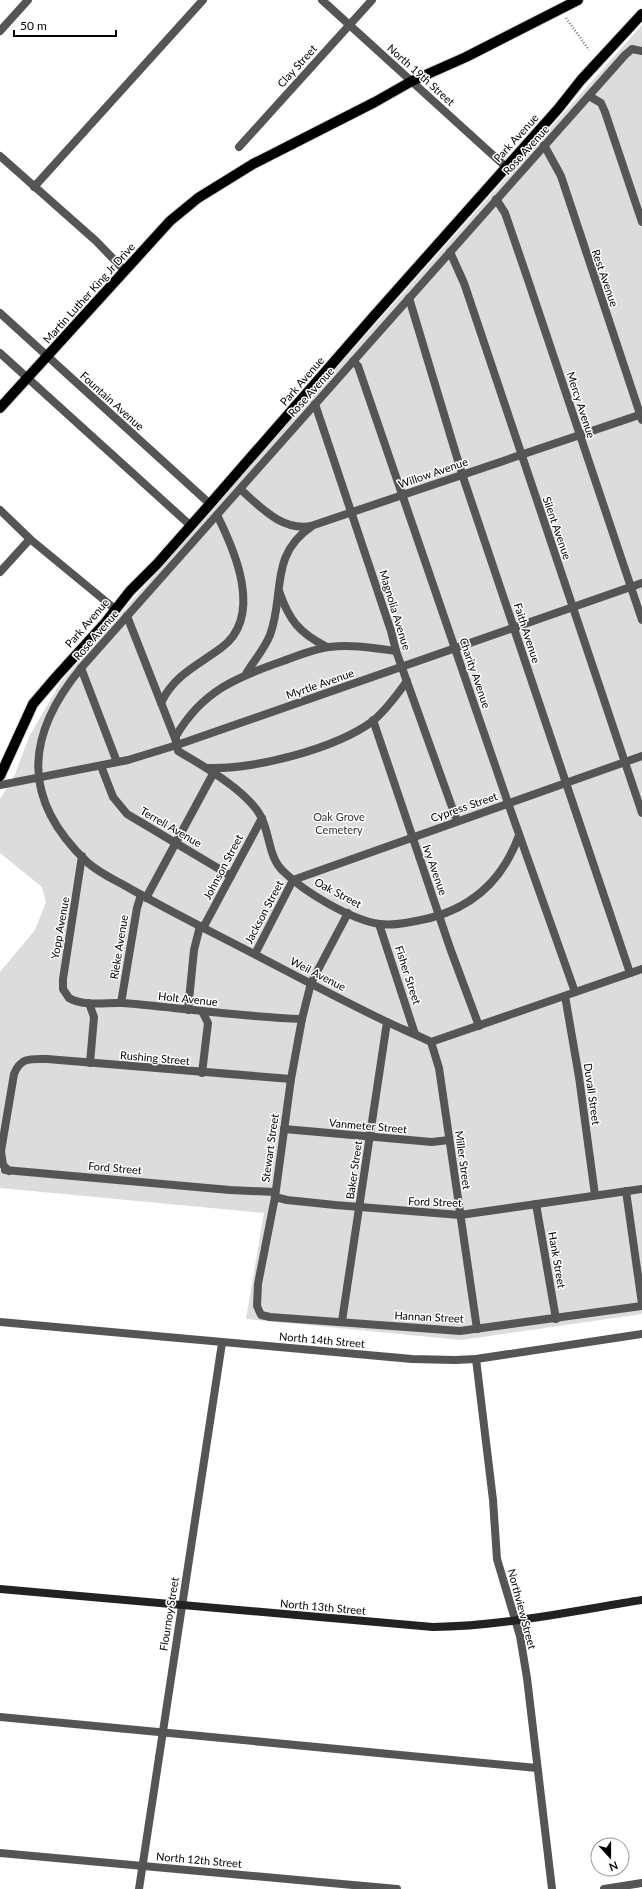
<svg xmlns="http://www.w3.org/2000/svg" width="642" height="1889" font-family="Lato,sans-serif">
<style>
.green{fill:#dcdcdc}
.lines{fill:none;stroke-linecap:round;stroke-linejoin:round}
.primary-casing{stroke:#dbdbdb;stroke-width:12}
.path{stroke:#777;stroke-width:2.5;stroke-dasharray:1 2;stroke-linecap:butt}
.lane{stroke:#555;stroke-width:8}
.street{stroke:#555;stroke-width:8}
.secondary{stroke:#222;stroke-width:8}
.primary{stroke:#000;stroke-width:10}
.labels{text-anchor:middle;stroke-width:3;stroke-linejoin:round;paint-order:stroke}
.street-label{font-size:11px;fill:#000;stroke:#fff}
.park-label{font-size:11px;fill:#333;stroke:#fff}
</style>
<rect width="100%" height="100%" fill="#fff"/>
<!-- green -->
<polygon class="green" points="642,25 642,1314 461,1340 246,1319 264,1213 0,1188 0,972 35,930 46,902 42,887 0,853 0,799 15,774 29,737 60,683 283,428"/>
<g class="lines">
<defs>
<g id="primary">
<polyline points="0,408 170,221 198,198 253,164 375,102 412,81 466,57 578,0"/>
<polyline points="0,776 33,704 56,677 105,623 130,591 157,564 210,504 373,317 558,109 581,80 642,14"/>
</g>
</defs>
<!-- primary casing -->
<use href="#primary" class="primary-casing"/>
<!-- path -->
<polyline class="path" points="566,18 589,50"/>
<!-- lane -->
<g class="lane">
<path d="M642,51L632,49L625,55L81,668C25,736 21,799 87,862C99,873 115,880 129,888C159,905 190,921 221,937C276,965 331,995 387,1022C402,1029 417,1035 431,1042L642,969"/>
<polyline points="589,96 601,103 605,112 642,222"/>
<polyline points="544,145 561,176 642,420"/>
<polyline points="0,156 96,241 125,271"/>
<polyline points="34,187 203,0"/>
<polyline points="496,199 505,213 527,277 642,620"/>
<polyline points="450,252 464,283 642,813"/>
<polyline points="409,298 462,474 630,973"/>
<polyline points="353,361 358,366 508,803 575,992"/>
<polyline points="315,404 391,631 396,651 457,821"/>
<path d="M240,489C261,507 281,531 311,526L642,414"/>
<polyline points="0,510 30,539 115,609"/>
<polyline points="0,572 30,539"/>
<path d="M279,591C289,620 299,633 327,647"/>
<polyline points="127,616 176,741"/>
<path d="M396,651C374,648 352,644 329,647C314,649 297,656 283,661C237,677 202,691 176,736V741L178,751C202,765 251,793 262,819C270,836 269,858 283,871C304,892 351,920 380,924C392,926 405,923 416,921C468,912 502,883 519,835"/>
<polyline points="81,668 117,762"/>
<path d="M246,674C254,660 264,650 270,635C285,595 269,555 311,527"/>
<path d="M161,703C174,675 198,665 221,648C264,617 235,551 217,515"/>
<polyline points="373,720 450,948 479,1026"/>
<polyline points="101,766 113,797 127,814 231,876"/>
<path d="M209,768C256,769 335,749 373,721C386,710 397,695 407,681"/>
<polyline points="0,785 128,760 177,745 642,583"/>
<path d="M82,856L63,979V989L69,998C84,1007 107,1002 123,1003C183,1008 242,1017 302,1019"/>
<polyline points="293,880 642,756"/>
<polyline points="146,898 214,772"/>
<polyline points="348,913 311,983 302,1019 291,1079 275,1197 258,1284 257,1306 261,1315 270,1317 460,1331 642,1306"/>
<polyline points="379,924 415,1034"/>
<polyline points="203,928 262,818"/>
<polyline points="255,954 293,880"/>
<polyline points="565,996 579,1077 595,1195"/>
<polyline points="89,1003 94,1017 90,1063"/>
<polyline points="121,1003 137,908 141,895"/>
<polyline points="188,1010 194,950 200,926"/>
<polyline points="431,1042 439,1068 477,1329"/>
<polyline points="202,1073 208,1023 203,1013"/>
<polyline points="284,1129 432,1142 449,1140"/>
<polyline points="5,1170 230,1190 275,1192"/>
<path d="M9,1171L3,1165L1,1151L14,1074C21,1057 30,1059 47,1059L291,1079"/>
<polyline points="626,1191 642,1304"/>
<polyline points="275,1197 287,1200 335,1205 460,1215 642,1189"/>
<polyline points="536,1204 556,1319"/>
<polyline points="342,1321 387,1022"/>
<polyline points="0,1717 537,1768"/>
</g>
<!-- street -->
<g class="street">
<polyline points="322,0 506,167"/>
<polyline points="0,31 28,0"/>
<polyline points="239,147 372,0"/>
<polyline points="0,313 210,504"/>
<polyline points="0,353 191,526"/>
<polyline points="0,1322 412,1359 455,1360 476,1359 642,1334"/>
<polyline points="476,1359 493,1500 497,1559 520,1636 527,1678 552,1889"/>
<polyline points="0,1853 397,1889"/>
<polyline points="139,1889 222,1343"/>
<polyline points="604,1889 642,1883"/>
</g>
<!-- secondary -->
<path class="secondary" d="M0,1589L433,1627C503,1626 573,1611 642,1600"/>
<!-- primary -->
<use href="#primary" class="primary"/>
</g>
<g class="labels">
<!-- street labels -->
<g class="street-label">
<text transform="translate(297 66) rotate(-48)" y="4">Clay Street</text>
<text transform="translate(421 75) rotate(42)" y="4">North 19th Street</text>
<text transform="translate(516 138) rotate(-48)" y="4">Park Avenue</text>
<text transform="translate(526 150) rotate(-48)" y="4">Rose Avenue</text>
<text transform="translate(605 278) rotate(71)" y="4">Rest Avenue</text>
<text transform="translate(89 293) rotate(-48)" y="4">Martin Luther King Jr Drive</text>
<text transform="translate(302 381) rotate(-49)" y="4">Park Avenue</text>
<text transform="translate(311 392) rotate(-48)" y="4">Rose Avenue</text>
<text transform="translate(112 401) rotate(42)" y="4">Fountain Avenue</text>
<text transform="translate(581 405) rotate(72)" y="4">Mercy Avenue</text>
<text transform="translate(433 473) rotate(-19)" y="4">Willow Avenue</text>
<text transform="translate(557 528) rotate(71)" y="4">Silent Avenue</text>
<text transform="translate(395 610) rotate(73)" y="4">Magnolia Avenue</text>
<text transform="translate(87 623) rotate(-49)" y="4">Park Avenue</text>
<text transform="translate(527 633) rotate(72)" y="4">Faith Avenue</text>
<text transform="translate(96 635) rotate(-49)" y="4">Rose Avenue</text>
<text transform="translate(475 673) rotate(71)" y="4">Charity Avenue</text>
<text transform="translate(320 684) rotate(-19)" y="4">Myrtle Avenue</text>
<text transform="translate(464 807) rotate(-19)" y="4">Cypress Street</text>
<text transform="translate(171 827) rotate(30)" y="4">Terrell Avenue</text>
<text transform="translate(223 867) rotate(-62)" y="4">Johnson Street</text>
<text transform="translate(435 870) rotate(71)" y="4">Ivy Avenue</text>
<text transform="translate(338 893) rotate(28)" y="4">Oak Street</text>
<text transform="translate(264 912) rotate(-62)" y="4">Jackson Street</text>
<text transform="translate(60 928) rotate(-80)" y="4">Yopp Avenue</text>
<text transform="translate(119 947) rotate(-81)" y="4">Rieke Avenue</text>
<text transform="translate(318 974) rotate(27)" y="4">Weil Avenue</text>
<text transform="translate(408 975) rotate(72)" y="4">Fisher Street</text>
<text transform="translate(188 999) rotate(6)" y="4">Holt Avenue</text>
<text transform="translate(155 1058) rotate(5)" y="4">Rushing Street</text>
<text transform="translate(592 1094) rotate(82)" y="4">Duvall Street</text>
<text transform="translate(368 1126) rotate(5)" y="4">Vanmeter Street</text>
<text transform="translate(270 1148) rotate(-82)" y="4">Stewart Street</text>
<text transform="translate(463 1160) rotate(82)" y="4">Miller Street</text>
<text transform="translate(115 1168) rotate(5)" y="4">Ford Street</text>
<text transform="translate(354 1170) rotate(-82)" y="4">Baker Street</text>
<text transform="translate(435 1202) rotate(2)" y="4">Ford Street</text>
<text transform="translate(557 1260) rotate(80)" y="4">Hank Street</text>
<text transform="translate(429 1317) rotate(3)" y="4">Hannan Street</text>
<text transform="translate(322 1340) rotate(5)" y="4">North 14th Street</text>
<text transform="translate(323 1607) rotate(5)" y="4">North 13th Street</text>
<text transform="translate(522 1609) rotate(75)" y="4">Northview Street</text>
<text transform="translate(169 1614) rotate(-81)" y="4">Flournoy Street</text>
<text transform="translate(199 1860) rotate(5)" y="4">North 12th Street</text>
</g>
<!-- park labels -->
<g class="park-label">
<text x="339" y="821">Oak Grove<tspan x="339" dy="13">Cemetery</tspan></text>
</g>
</g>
<!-- north arrow -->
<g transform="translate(610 1857) rotate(159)"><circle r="19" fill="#ffffff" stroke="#999999"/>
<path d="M0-3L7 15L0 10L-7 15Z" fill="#000000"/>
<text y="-6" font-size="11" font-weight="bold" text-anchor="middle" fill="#000000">N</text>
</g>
<!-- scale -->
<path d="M14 30v6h102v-6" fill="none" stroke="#000000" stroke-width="2"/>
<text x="20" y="30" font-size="12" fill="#000000" stroke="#ffffff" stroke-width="3" paint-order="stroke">50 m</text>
</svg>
